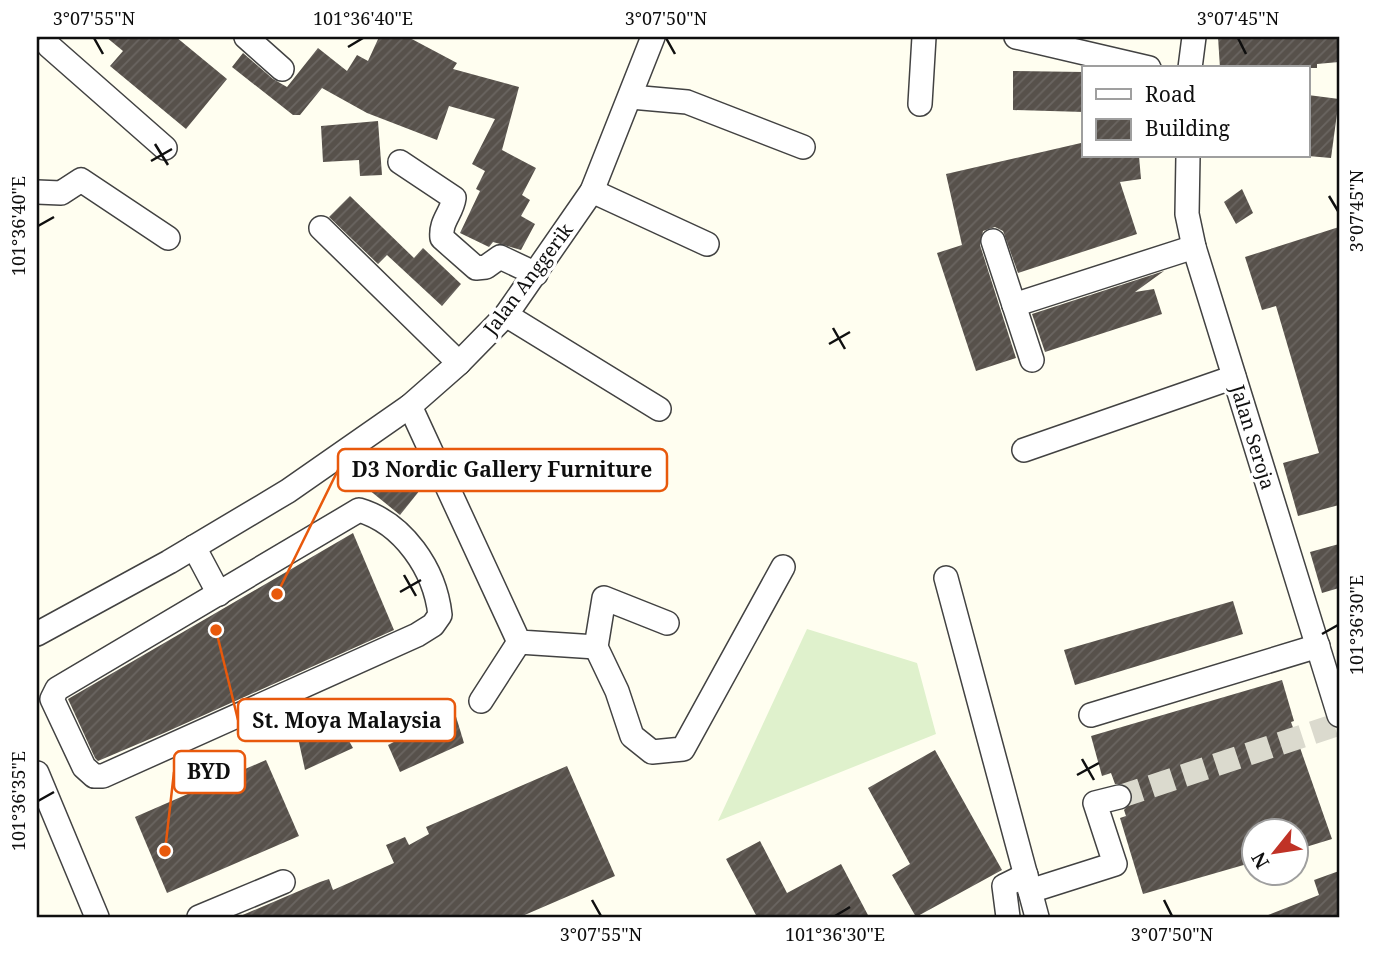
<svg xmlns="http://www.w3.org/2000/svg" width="1376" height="954" font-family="'Noto Serif',serif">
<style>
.pitch{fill:#dff1cc}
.building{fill:url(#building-hatch)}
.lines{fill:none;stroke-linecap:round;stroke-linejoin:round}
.minor-tunnel{stroke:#dbdace;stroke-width:23;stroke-dasharray:23 11;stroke-linecap:butt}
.minor-casing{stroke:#424242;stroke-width:26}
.minor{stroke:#fff;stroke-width:23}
.ticks{fill:none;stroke:#0f0f0f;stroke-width:2.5}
.labels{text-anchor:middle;stroke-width:7;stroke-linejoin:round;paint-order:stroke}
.street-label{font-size:19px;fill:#0f0f0f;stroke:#fff}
.leader{fill:none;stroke:#e8590c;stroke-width:2.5}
.callout-dot{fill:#e8590c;stroke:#fff;stroke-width:2.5}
.callout{fill:#fff;stroke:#e8590c;stroke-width:2.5}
.callout-label{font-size:21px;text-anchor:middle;font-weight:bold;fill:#0f0f0f}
.neatline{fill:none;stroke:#0f0f0f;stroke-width:2.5}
.ticks-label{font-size:18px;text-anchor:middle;fill:#0f0f0f}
</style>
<defs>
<pattern id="building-hatch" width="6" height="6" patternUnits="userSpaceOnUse" patternTransform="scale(1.75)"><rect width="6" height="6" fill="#57514b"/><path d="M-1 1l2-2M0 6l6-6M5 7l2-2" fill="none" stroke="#6a6561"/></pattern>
</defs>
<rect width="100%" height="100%" fill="#fffef0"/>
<!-- pitch -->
<polygon class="pitch" points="807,629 917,663 936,734 718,821"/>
<!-- building -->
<g class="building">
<polygon points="106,37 176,37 227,79 186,129 110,66 123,51"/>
<polygon points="379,37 408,37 457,63 453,69 519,87 502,150 536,168 522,195 530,200 521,216 535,224 521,250 493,242 489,247 460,233 480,191 476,189 485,171 472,164 495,119 449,106 437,140 367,113 322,88 300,115 293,115 232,67 243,53 273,79 287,87 318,48 347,71 357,55 368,61"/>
<polygon points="1218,37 1339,37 1339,62 1317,64 1317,68 1220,68"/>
<polygon points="1013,71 1084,72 1084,112 1013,110"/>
<polygon points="1308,95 1339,99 1331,158 1308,156"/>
<polygon points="378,121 382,175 360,176 359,160 323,162 321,126"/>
<polygon points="1081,143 1083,156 1139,156 1141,179 1120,182 1137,234 1018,273 1003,231 995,227 983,231 980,245 1016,358 976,371 937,253 962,245 946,174"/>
<polygon points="1242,189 1253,213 1236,224 1224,202"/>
<polygon points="350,196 414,258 423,248 461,284 442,306 387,255 378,264 329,217"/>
<polygon points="1339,227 1339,505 1298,516 1283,463 1319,453 1276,306 1262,310 1245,257"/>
<polygon points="1164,271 1135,292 1154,289 1162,314 1045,352 1032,314"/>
<polygon points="384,449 392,451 428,480 400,515 358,481"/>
<polygon points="353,533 394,630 164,733 98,761 95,758 68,699"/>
<polygon points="1339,544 1339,588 1322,593 1310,552"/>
<polygon points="1233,601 1243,634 1075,685 1064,650"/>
<polygon points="1282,680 1294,721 1291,722 1332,839 1296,850 1296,831 1254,831 1254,862 1143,894 1120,818 1126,816 1124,810 1132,801 1132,793 1123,784 1115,784 1111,773 1102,776 1091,736"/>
<polygon points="454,710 464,743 400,772 388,745"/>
<polygon points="334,714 353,748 305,770 295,724"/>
<polygon points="935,750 1002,870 916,917 892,875 910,864 868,788"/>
<polygon points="266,760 299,836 167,893 135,817"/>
<polygon points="567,766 615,876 520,917 238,917 320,882 329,879 333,890 394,863 386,845 405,837 409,845 429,834 426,827"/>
<polygon points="760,841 787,893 841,864 869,917 757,917 726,859"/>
<polygon points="1339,871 1339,917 1263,917 1319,895 1314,880"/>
</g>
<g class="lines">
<!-- minor-tunnel -->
<polyline class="minor-tunnel" points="1119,797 1339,724"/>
<defs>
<g id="minor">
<polyline points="246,37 282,69"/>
<polyline points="1016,37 1149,68"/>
<polyline points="49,46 165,148"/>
<polyline points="1190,68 1194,37"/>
<polyline points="631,97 687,102 803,147"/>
<polyline points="920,104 924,37"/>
<polyline points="1188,156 1187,214 1194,247 1339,715"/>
<path d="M400,162L454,198C452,213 440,221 442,238L476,268L486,267L500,257L536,274"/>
<polyline points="592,191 707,244"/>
<polyline points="37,192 61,193 81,180 168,238"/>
<polyline points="321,228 459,363"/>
<polyline points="993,241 1032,360"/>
<polyline points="1014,305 1194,247"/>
<polyline points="506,315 659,409"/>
<polyline points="410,406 519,642 596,647"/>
<polyline points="1024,450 1234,377"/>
<path d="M359,510C403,523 435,569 440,615L433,625L417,635L103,776H94L84,767L52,699L57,689Z"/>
<polyline points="194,547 219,594"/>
<polyline points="946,578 1037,917"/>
<polyline points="667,623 604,598 596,647 617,691 632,736 652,752 683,749 783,567"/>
<polyline points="37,634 169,562 288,491 410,406 459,363 506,315 592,191 653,37"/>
<polyline points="481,701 519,642"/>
<polyline points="1091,715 1318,646"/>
<polyline points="37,773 97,917"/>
<polyline points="1030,891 1115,864 1095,803 1119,797"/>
<polyline points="199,917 283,882"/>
<polyline points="1008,917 1004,886 1026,875"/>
</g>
</defs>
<!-- minor casing -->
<use href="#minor" class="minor-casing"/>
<!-- minor -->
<use href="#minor" class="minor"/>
</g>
<!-- ticks -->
<path class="ticks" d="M94,38L103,54M666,38L675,54M1238,38L1246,54M348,47L363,38M155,144L168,165M151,161L172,149M1329,196L1338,211M38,226L54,217M833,328L845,349M829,344L850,332M404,575L416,596M400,592L421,580M1322,634L1338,625M1082,759L1094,780M1077,775L1099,763M38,801L54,792M592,900L601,916M1164,900L1172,916M835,916L850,907"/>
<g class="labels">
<!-- street labels -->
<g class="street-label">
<text transform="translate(528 279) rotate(-53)" y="7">Jalan Anggerik</text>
<text transform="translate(1253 437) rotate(73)" y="7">Jalan Seroja</text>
</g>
</g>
<!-- callouts -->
<path class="leader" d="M277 594L338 470M216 630L238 720M165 851L174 772"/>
<g class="callout-dot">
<circle cx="277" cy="594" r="7"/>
<circle cx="216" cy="630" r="7"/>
<circle cx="165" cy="851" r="7"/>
</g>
<g class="callout">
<rect x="338" y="449" width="329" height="42" rx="7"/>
<rect x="238" y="699" width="217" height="42" rx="7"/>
<rect x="174" y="751" width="71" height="42" rx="7"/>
</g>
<g class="callout-label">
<text x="502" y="477">D3 Nordic Gallery Furniture</text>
<text x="347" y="728">St. Moya Malaysia</text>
<text x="209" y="779">BYD</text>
</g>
<!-- border -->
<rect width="1376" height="954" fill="none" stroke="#ffffff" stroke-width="77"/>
<!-- legend -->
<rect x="1082" y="66" width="228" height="91" fill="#ffffff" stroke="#9f9f9f" stroke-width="2"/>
<rect x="1096" y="89" width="35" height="10" fill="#ffffff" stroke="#9f9f9f" stroke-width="2"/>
<text x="1145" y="102" font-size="21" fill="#0f0f0f">Road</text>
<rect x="1096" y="119" width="35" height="21" fill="url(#building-hatch)" stroke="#9f9f9f" stroke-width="2"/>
<text x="1145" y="136" font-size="21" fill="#0f0f0f">Building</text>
<!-- north arrow -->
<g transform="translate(1275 852) rotate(240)"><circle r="33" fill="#ffffff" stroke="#9f9f9f" stroke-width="2"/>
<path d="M0-5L12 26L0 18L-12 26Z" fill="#c03226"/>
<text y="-10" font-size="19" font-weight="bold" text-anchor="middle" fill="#0f0f0f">N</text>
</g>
<rect x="38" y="38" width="1300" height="878" class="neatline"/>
<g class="ticks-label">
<text x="94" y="25">3°07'55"N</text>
<text x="363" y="25">101°36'40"E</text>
<text x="666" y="25">3°07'50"N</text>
<text x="1238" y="25">3°07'45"N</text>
<text transform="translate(1357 211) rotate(-90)" y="6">3°07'45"N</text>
<text transform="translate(19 226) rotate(-90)" y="6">101°36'40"E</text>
<text transform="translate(1357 625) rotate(-90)" y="6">101°36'30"E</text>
<text transform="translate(19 801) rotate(-90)" y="6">101°36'35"E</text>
<text x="601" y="941">3°07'55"N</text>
<text x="835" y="941">101°36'30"E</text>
<text x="1172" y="941">3°07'50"N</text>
</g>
</svg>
